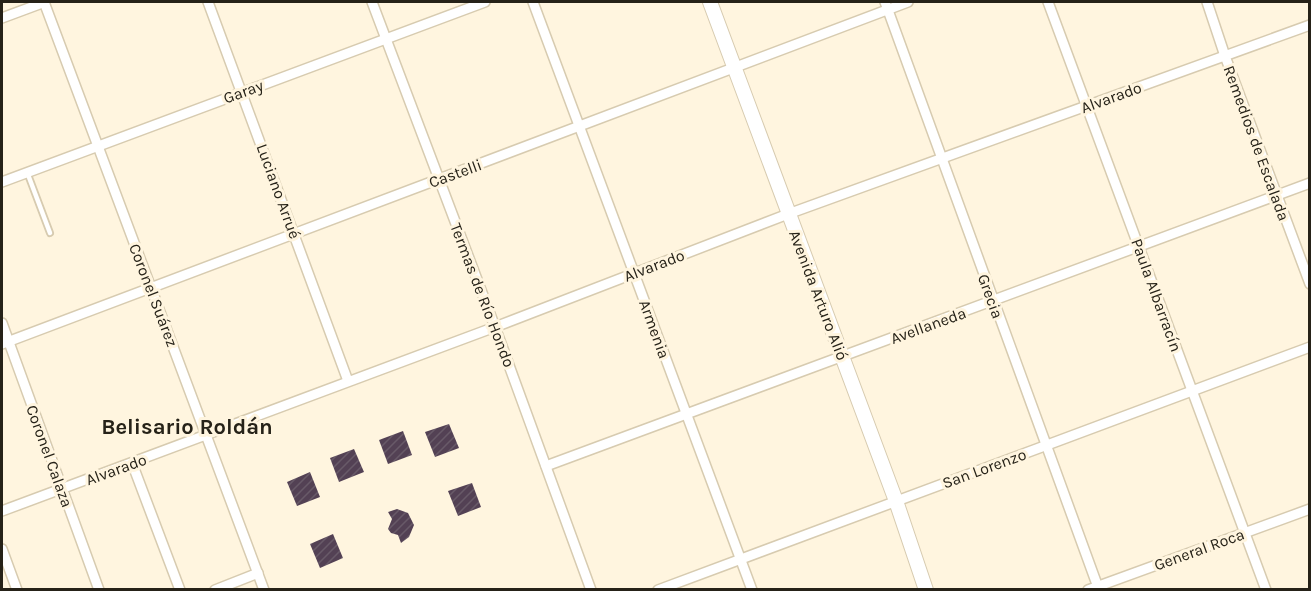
<svg xmlns="http://www.w3.org/2000/svg" width="1311" height="591" font-family="Karla,sans-serif">
<style>
.building{fill:url(#building-hatch)}
.lines{fill:none;stroke-linecap:round;stroke-linejoin:round}
.lane-casing{stroke:#d7cbb0;stroke-width:8}
.street-casing{stroke:#d7cbb0;stroke-width:12}
.secondary-casing{stroke:#d7cbb0;stroke-width:16}
.lane{stroke:#fff;stroke-width:4.5}
.street{stroke:#fff;stroke-width:9}
.secondary{stroke:#fff;stroke-width:14}
.labels{text-anchor:middle;stroke-width:6;stroke-linejoin:round;paint-order:stroke}
.street-label{font-size:16px;fill:#262218;stroke:#fff5df}
.district-label{font-size:22px;font-weight:bold;fill:#262218;stroke:#fff5df}
</style>
<defs>
<pattern id="building-hatch" width="6" height="6" patternUnits="userSpaceOnUse" patternTransform="scale(1.5)"><rect width="6" height="6" fill="#534154"/><path d="M-1 1l2-2M0 6l6-6M5 7l2-2" fill="none" stroke="#685a68"/></pattern>
</defs>
<rect width="100%" height="100%" fill="#fff5df"/>
<!-- building -->
<g class="building">
<polygon points="449,424 459,448 435,457 425,432"/>
<polygon points="403,431 412,455 388,464 379,440"/>
<polygon points="354,449 364,472 339,482 330,458"/>
<polygon points="310,472 320,497 297,506 287,482"/>
<polygon points="472,483 481,507 458,516 448,491"/>
<polygon points="397,509 408,513 414,525 409,537 401,543 398,535 391,533 388,529 392,519 388,512"/>
<polygon points="333,534 343,558 320,568 310,544"/>
</g>
<g class="lines">
<defs>
<polyline id="lane" points="27,172 50,233"/>
<g id="street">
<polyline points="44,2 264,590"/>
<polyline points="208,2 348,381"/>
<polyline points="372,2 495,327 591,590"/>
<polyline points="533,2 752,590"/>
<polyline points="885,2 1099,590"/>
<polyline points="1048,2 1266,590"/>
<polyline points="1207,2 1225,56 1310,284"/>
<polyline points="2,18 45,2"/>
<polyline points="2,182 485,2"/>
<polyline points="2,323 99,590"/>
<polyline points="2,344 908,2"/>
<polyline points="132,463 180,590"/>
<polyline points="546,466 1310,183"/>
<polyline points="2,511 495,327 788,214 1310,25"/>
<polyline points="2,549 17,590"/>
<polyline points="215,590 258,573"/>
<polyline points="658,590 1310,347"/>
<polyline points="1088,590 1310,509"/>
</g>
<polyline id="secondary" points="710,2 896,501 926,590"/>
</defs>
<!-- lane casing -->
<use href="#lane" class="lane-casing"/>
<!-- street casing -->
<use href="#street" class="street-casing"/>
<!-- secondary casing -->
<use href="#secondary" class="secondary-casing"/>
<!-- lane -->
<use href="#lane" class="lane"/>
<!-- street -->
<use href="#street" class="street"/>
<!-- secondary -->
<use href="#secondary" class="secondary"/>
</g>
<g class="labels">
<!-- street labels -->
<g class="street-label">
<text transform="translate(243 91) rotate(-20)" y="6">Garay</text>
<text transform="translate(1111 97) rotate(-20)" y="6">Alvarado</text>
<text transform="translate(1257 143) rotate(70)" y="6">Remedios de Escalada</text>
<text transform="translate(455 173) rotate(-20)" y="6">Castelli</text>
<text transform="translate(279 191) rotate(70)" y="6">Luciano Arrué</text>
<text transform="translate(654 265) rotate(-21)" y="6">Alvarado</text>
<text transform="translate(154 295) rotate(69)" y="6">Coronel Suárez</text>
<text transform="translate(483 295) rotate(69)" y="6">Termas de Río Hondo</text>
<text transform="translate(819 295) rotate(69)" y="6">Avenida Arturo Alió</text>
<text transform="translate(1157 295) rotate(70)" y="6">Paula Albarracín</text>
<text transform="translate(991 296) rotate(70)" y="6">Grecia</text>
<text transform="translate(928 325) rotate(-20)" y="6">Avellaneda</text>
<text transform="translate(655 329) rotate(70)" y="6">Armenia</text>
<text transform="translate(50 456) rotate(70)" y="6">Coronel Calaza</text>
<text transform="translate(984 468) rotate(-20)" y="6">San Lorenzo</text>
<text transform="translate(116 469) rotate(-20)" y="6">Alvarado</text>
<text transform="translate(1199 549) rotate(-20)" y="6">General Roca</text>
</g>
<!-- district labels -->
<g class="district-label">
<text x="187" y="434">Belisario Roldán</text>
</g>
</g>
<!-- border -->
<rect width="1311" height="591" fill="none" stroke="#262218" stroke-width="6"/>
</svg>
